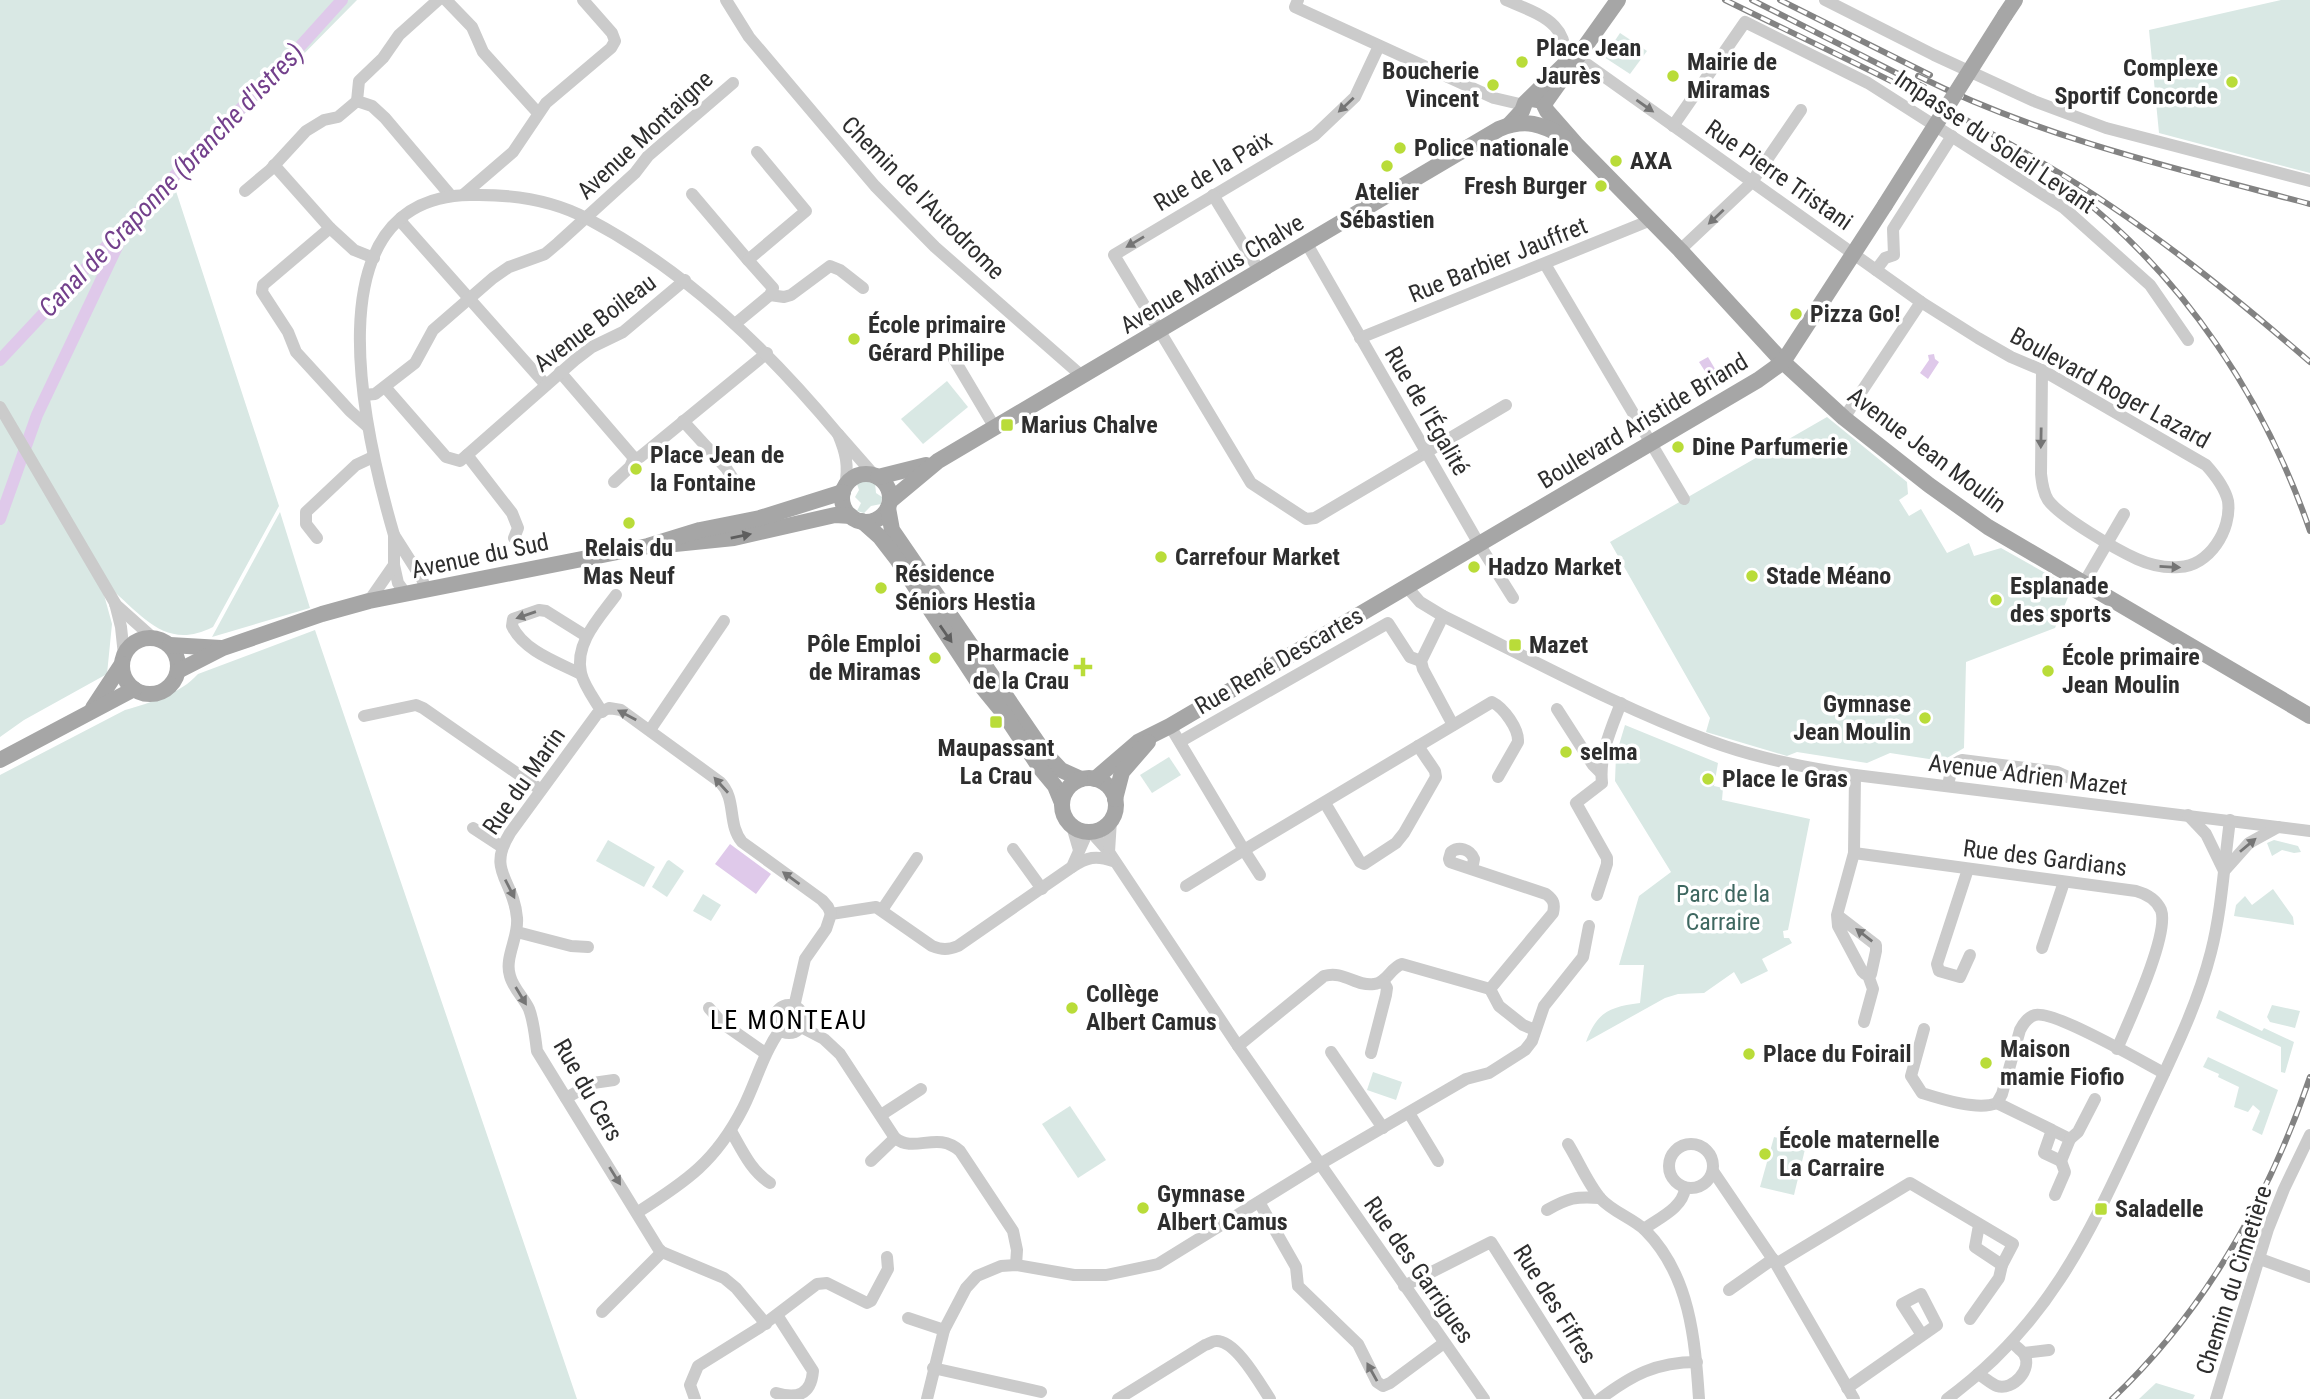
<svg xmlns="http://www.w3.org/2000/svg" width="2310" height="1399" font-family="'Roboto Condensed',sans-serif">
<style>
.green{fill:#d9e8e4}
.water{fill:#dfc9ea}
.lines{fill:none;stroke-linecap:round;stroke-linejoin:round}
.canal{stroke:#dfc9ea;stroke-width:12}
.minor{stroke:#cbcbcb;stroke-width:12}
.major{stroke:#a6a6a6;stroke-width:16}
.rail-casing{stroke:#838383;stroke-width:6}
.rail{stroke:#fff;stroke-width:3.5;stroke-dasharray:10;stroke-linecap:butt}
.major-bridge{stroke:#a6a6a6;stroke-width:16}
.oneway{fill:#757575}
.oneway2{fill:#5e5e5e}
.poi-dot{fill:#b9dc39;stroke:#fff;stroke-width:2.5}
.labels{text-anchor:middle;stroke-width:7;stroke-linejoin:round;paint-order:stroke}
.poi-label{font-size:24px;font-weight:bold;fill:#2e2e2e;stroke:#fff;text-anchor:start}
.street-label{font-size:24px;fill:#2e2e2e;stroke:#fff}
.park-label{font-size:24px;fill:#3e6760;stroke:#fff}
.water-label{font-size:26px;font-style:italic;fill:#73408c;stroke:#fff}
.neighbourhood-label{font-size:26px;letter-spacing:2px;fill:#000;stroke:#fff}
</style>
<rect width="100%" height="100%" fill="#fff"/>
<!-- green -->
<g class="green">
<path d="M0,0H357L174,185L279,506L213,627C166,651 143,616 110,588L103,591L112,624L107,674L24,720L0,737Z"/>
<polygon points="2281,0 2310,0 2310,173 2159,133 2149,30"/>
<polygon points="1620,33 1647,51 1630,74 1604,57"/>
<polygon points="947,381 968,407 923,444 901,419"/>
<polygon points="1827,417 1907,482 1908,494 1899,500 1909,516 1921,509 1947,553 1969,543 1974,556 2001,548 2072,588 2055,628 1966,662 1964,748 1942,761 1890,753 1867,763 1797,752 1787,756 1706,732 1710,718 1610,542"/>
<polygon points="862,481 875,483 876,493 882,497 881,504 871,506 864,513 857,511 861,503 855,497 859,490 857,484"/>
<polygon points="280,512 310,608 212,637"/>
<path d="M315,630L577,1399H0V775L125,710C150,703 180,694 198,674Z"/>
<path d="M1625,725L1718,763L1714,786L1723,788L1722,800L1810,819L1788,930L1783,931L1784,938H1789L1792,943L1762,959L1768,971L1741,984L1734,972L1704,993L1678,994L1665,998L1586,1042C1597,1012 1609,1007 1640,1003L1644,965H1619L1639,896L1671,872L1615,781L1616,755Z"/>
<polygon points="1169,757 1181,775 1152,793 1140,775"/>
<polygon points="608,840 655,867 644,887 596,861"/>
<polygon points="2274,840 2298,846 2301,852 2294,853 2282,850 2272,856 2267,843"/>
<polygon points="669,860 684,871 667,897 652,887 667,861"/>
<polygon points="2273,889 2293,917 2294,925 2234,916 2236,905 2245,896 2252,905"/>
<polygon points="703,894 721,905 711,921 693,911"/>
<polygon points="2272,1005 2300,1011 2295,1028 2270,1022 2267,1017"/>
<polygon points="2219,1010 2262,1031 2264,1028 2294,1042 2285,1073 2281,1072 2281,1047 2216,1018"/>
<polygon points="2208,1057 2278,1090 2262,1135 2252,1130 2260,1111 2253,1105 2248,1112 2234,1107 2239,1087 2218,1077 2219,1074 2203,1067"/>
<polygon points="1373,1072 1402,1082 1396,1100 1367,1090"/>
<polygon points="1070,1106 1106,1160 1078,1178 1042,1124"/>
<polygon points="1774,1137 1806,1145 1794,1195 1760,1187"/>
<polygon points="2156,1383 2195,1395 2193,1399 2139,1399"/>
</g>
<!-- water -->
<g class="water">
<polygon points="1934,354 1935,359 1939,362 1928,379 1920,373 1929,360 1928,355"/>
<polygon points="1708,357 1718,374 1710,379 1699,362"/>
<polygon points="730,844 771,874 756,894 715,864"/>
</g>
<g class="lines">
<!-- canal -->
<g class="canal">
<polyline points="0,360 129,222 277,72 342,0"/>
<polyline points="0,519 37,415 124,232"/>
</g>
<!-- minor -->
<g class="minor">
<polyline points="438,0 399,35 383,58 359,81 357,101 372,106 385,118 451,196"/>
<polyline points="446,0 472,27 483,52 538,113"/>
<polyline points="726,0 749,37 875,186 935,247 1083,377"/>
<polyline points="1298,0 1295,7 1494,98 1524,105"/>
<path d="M1506,0C1541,15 1574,24 1563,71"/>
<polyline points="1825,0 1934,55 2034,101 2106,128 2310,181"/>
<polyline points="1379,46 1355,97 1315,135 1114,255 1251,483 1306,519 1315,518 1506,405"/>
<path d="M1575,63L1588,65L1921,302L1978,338L2011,357L2042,370L2206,465C2215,475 2225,488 2228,501C2232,530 2209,566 2179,567C2164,568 2150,565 2137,559C2117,550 2060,517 2048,500C2043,492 2042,483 2041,474L2042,370"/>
<polyline points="1673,126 1745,22 1868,83 2064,208 2150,285 2188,340"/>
<polyline points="274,165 330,228 354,250 374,258"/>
<polyline points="245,191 270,170 306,131 324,120 338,117 357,101"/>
<polyline points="692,194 748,260"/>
<polyline points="463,195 513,152 546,103 611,48 615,41 612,33 583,0"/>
<polyline points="1213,195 1260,272"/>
<polyline points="401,218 403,224 546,385"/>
<polyline points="330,228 263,285 262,292 288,332 296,352 350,411 367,426"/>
<polyline points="1307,244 1479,544 1513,598"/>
<polyline points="1680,250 1751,183 1801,110"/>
<polyline points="1545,264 1684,499"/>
<polyline points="1876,270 1885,258 1894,255 1893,229 1952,136"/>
<polyline points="770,295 784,297 791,295 830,266 840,270 863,288"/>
<polyline points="735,324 770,295 773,288 748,260 806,211 757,152"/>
<polyline points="1360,338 1651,220"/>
<polyline points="954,359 995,428"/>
<polyline points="560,372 634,458 640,457 767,353"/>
<polyline points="385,387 446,457 460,461 467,455 512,513 518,528 514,538"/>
<polyline points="364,395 375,394 415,363 433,330 493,278 509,267 545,254 558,243 635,173 648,156 733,83"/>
<polyline points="0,407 115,603 121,627 124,655"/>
<polyline points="1844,418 1921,302"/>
<polyline points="683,421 726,468 732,477 728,484"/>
<polyline points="467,455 575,360 592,347 623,332 685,280"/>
<polyline points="614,482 630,467 634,458"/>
<path d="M845,486C849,466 846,453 838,434L874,475"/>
<path d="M394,535C366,439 306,197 470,195C509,194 553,200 588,219C687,271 767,349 838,434"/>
<polyline points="317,538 306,524 306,512 356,465 373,457"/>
<polyline points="394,565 398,583 406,594"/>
<polyline points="2084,583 2124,514"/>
<path d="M1406,586L1420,602L1443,616C1531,659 1618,707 1710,741C1756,758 1806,768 1855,775L2310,831"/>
<polyline points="369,601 394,565 394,535 422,579 426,590"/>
<polyline points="115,604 153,638"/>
<polyline points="1443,616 1421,661 1423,669 1453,725"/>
<path d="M581,674C557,662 524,651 512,626L513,619L539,610L546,611L586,636"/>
<polyline points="1557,709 1593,765 1601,773"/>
<path d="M602,712C595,700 584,686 581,673C574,643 600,617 616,595"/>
<polyline points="364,716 416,705 423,708 541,790"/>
<path d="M1170,726L1244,850L1492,702C1504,708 1519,729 1518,742L1498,777"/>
<polyline points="650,730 724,621"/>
<polyline points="1181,741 1388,623 1410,657 1421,661"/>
<path d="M1948,786C1950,776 1951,763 1962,760L2057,772L2081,783"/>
<polyline points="1325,803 1360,862 1364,864 1396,843 1404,833 1436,777 1435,771 1418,746"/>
<polyline points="2188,815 2206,834 2224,871 2249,843 2278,827"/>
<polyline points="1072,826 1079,850"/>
<polyline points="473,828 502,847"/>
<polyline points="1091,832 1109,852 1238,1046 1484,1399"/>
<polyline points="1013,849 1042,889"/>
<polyline points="1109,852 1111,820"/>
<path d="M1854,853L2136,891C2147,894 2156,899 2161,910C2170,934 2128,1023 2117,1049"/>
<path d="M1072,867C1087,857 1096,855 1113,861"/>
<polyline points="1968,869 1937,964 1939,971 1960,977 1970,955"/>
<polyline points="1186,886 1244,850 1260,875"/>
<path d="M1597,895L1607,864V858L1576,803L1602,783C1599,755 1611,729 1621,703"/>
<polyline points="882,910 917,858"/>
<polyline points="1837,915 1876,945 1876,951 1871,974 1865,974 1862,971 1838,926 1837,915 1854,853 1855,775"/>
<polyline points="517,932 571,946 588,947"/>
<polyline points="2042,948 2064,882"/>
<polyline points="1490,989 1499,1006 1523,1025 1535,1030"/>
<circle cx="789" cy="1019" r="14"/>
<path d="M794,1007L805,959L826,929L831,914L876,907L932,946C942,950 948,950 958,946L1072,867L1088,831"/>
<polyline points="709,1008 722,1023 765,1053"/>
<polyline points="1864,1022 1873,989 1868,975"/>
<path d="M801,1027L824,1039L840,1054L895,1138C915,1154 937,1130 960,1151L1013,1231L1017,1250L1016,1265"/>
<path d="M1924,1029L1911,1076L1922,1093C1941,1099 1978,1111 1997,1103L2002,1094L2020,1030C2023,1024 2028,1017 2035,1015C2054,1010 2143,1062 2164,1073"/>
<path d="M1238,1046L1324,976C1344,970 1356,987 1374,984C1387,983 1390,968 1402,964L1490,989L1553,913C1555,904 1554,900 1546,894L1450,862L1449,859L1451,852C1459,846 1470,849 1474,859L1472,869"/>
<polyline points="1331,1052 1383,1128"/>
<polyline points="1371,1053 1386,995 1387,988 1383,981"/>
<polyline points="566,1098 593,1083 614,1080"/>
<polyline points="1997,1103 2052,1130 2044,1153 2061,1161 2070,1139 2052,1130"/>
<polyline points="1409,1113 1438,1161"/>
<polyline points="881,1115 921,1089"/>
<path d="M731,1131C742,1150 751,1171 770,1183"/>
<polyline points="2070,1139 2078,1132 2095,1099"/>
<circle cx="1691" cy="1166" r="22"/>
<path d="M1568,1144C1578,1160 1589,1186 1601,1199C1613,1212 1632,1218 1645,1230C1690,1275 1695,1339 1699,1399"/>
<polyline points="871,1161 895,1138"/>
<polyline points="1713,1171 1776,1264 1854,1399"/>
<polyline points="2055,1195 2065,1172 2061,1161"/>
<polyline points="1259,1202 1296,1267 1298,1286 1358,1344 1377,1382 1383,1386 1390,1383 1444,1343"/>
<path d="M1547,1210C1568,1198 1576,1196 1600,1198"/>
<path d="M638,1212C687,1181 716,1161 743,1108C756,1082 763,1054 780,1030"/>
<path d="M1644,1229C1659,1218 1683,1208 1685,1188"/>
<polyline points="2260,1259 2310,1277"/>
<polyline points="1776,1264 1910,1183 2013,1244 2002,1265 1975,1247 1979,1225"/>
<polyline points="1404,1286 1491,1242 1590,1399"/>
<polyline points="1729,1290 1773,1259"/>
<polyline points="602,1312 662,1252"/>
<polyline points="908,1318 944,1330"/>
<polyline points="1970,1319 1999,1278 2002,1265"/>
<path d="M766,1324L736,1288L724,1278L662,1252L658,1248L537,1051C535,1037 534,1022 529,1009C524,998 513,988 510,976C504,958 519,937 517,918C514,879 486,872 510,833L597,714L609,708L621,710L720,782C737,799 727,824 742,842L822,900L828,907L831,914"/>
<polyline points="2024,1353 2049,1350"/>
<polyline points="933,1368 1041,1392"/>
<path d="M1978,1374C1984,1377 1991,1384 1997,1386C2013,1391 2033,1369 2024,1354C2021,1350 2015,1346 2012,1342"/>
<polyline points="1847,1388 1937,1325 1921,1294 1902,1304 1922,1335"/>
<path d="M776,1393C797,1399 811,1395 813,1371L777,1315"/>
<polyline points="695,1399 690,1385 698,1366 759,1328 817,1284 827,1283 867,1303 871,1301 888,1269 887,1257"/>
<polyline points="927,1399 944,1330 966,1288 977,1276 1001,1266 1016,1265 1074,1275 1106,1275 1158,1264 1320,1164 1466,1079 1489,1073 1525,1050 1532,1041 1544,1006 1583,957 1589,926"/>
<path d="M1118,1399L1205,1345C1209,1344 1212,1341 1216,1341C1236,1340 1260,1384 1270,1399"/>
<path d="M1600,1399C1632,1375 1656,1362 1697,1362"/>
<path d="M1947,1399C2054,1321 2093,1225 2147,1110C2171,1058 2197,1007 2211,952C2222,909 2224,864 2230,820"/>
<polyline points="2216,1399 2268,1229 2284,1189 2310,1135"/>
</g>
<!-- major -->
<g class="major">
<polyline points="2005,15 2015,0"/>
<polyline points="1531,99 1542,101 1547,111 1576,144 1680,250 1783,362 1844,418 1929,485 1988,527 2310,716"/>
<polyline points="1544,104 1618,0"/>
<polyline points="1509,125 1522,111 1525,103 1566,63"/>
<circle cx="866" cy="498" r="24"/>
<polyline points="878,477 926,465"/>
<path d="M890,501L938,461L1499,129C1526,118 1541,124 1565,137"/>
<polyline points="888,508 892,530 1044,752 1061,770 1081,779"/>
<polyline points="862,521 880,537 897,559 978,682 1005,715 1040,768 1055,786 1062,803"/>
<polyline points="675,544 734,538 835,515 851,516"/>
<circle cx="150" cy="666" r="28"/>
<polyline points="170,645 221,648"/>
<polyline points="178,671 223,648 322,614 369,601 648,546 700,530 760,518 843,492"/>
<polyline points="93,708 122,664"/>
<polyline points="0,760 134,689"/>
<circle cx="1089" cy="805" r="27"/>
<polyline points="1095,779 1138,742 1170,726 1758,380 1783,362 1885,205"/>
<polyline points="1115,799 1122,772 1148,742"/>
</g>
<defs>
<g id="rail">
<path d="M1725,0C1833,53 1943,103 2046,165C2141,221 2227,290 2310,362"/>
<polyline points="1752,0 1924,87"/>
<polyline points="1780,0 1930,75"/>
<path d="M1918,76C2042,138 2177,169 2310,204"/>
<path d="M2074,192C2185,278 2265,400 2310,531"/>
<path d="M2112,1399C2205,1311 2269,1197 2310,1077"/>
</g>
</defs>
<!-- rail casing -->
<use href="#rail" class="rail-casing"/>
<!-- rail -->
<use href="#rail" class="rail"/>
<!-- major-bridge -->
<polyline class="major-bridge" points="1885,205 2005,15"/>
</g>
<!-- one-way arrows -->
<defs><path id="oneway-solid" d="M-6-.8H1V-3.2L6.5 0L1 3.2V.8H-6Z" transform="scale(1.75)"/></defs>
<g class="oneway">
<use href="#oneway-solid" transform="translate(1346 105) rotate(137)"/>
<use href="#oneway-solid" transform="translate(1645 106) rotate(35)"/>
<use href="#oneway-solid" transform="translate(1716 217) rotate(137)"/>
<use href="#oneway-solid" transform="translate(1135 242) rotate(149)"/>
<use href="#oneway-solid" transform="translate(2041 438) rotate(91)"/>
<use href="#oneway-solid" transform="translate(2170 567) rotate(3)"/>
<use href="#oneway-solid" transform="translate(526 615) rotate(161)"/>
<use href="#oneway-solid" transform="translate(627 715) rotate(-152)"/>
<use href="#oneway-solid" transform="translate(721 785) rotate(-132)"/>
<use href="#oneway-solid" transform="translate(2248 845) rotate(-40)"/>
<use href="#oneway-solid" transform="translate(791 878) rotate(-144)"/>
<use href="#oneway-solid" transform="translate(510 889) rotate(63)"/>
<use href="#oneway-solid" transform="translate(1864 935) rotate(-142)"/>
<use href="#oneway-solid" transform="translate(521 996) rotate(59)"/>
<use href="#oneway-solid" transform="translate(615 1176) rotate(58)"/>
<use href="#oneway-solid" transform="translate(1372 1372) rotate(-119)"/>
</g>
<g class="oneway2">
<use href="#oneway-solid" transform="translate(741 536) rotate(-11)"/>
<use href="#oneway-solid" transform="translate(946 634) rotate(55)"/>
</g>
<!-- markers -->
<g class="poi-dot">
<circle cx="1522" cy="62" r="7"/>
<circle cx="1673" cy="76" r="7"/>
<circle cx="2232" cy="82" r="7"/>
<circle cx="1493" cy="85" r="7"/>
<circle cx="1400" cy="148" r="7"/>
<circle cx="1616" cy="161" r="7"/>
<circle cx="1387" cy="166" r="7"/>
<circle cx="1601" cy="186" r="7"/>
<circle cx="1796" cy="314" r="7"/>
<circle cx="854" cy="339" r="7"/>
<rect x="1000" y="418" width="14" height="14" rx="3.5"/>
<circle cx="1678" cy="447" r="7"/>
<circle cx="636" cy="469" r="7"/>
<circle cx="629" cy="523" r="7"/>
<circle cx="1161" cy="557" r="7"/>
<circle cx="1474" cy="567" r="7"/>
<circle cx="1752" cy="576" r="7"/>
<circle cx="881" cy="588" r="7"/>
<circle cx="1996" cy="600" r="7"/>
<rect x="1508" y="638" width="14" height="14" rx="3.5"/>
<circle cx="935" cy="658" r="7"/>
<path d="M1079.5 656.5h7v7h7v7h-7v7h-7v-7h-7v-7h7z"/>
<circle cx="2048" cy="671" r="7"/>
<circle cx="1925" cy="718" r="7"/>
<rect x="989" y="715" width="14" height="14" rx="3.5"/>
<circle cx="1566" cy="752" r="7"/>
<circle cx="1708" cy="779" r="7"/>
<circle cx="1072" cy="1008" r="7"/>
<circle cx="1749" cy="1054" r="7"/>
<circle cx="1986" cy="1063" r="7"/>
<circle cx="1765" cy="1154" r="7"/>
<circle cx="1143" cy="1208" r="7"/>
<rect x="2094" y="1202" width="14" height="14" rx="3.5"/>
</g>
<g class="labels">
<!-- poi labels -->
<g class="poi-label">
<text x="1536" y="56">Place Jean<tspan x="1536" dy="28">Jaurès</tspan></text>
<text x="1687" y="70">Mairie de<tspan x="1687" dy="28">Miramas</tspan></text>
<text x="2218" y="76" text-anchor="end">Complexe<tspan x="2218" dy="28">Sportif Concorde</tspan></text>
<text x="1479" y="79" text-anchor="end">Boucherie<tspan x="1479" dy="28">Vincent</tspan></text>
<text x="1414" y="156">Police nationale</text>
<text x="1630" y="169">AXA</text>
<text x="1587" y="194" text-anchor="end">Fresh Burger</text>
<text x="1387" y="200" text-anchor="middle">Atelier<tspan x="1387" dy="28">Sébastien</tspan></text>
<text x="1810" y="322">Pizza Go!</text>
<text x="868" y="333">École primaire<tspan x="868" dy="28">Gérard Philipe</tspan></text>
<text x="1021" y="433">Marius Chalve</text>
<text x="1692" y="455">Dine Parfumerie</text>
<text x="650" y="463">Place Jean de<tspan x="650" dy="28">la Fontaine</tspan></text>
<text x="629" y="556" text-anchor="middle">Relais du<tspan x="629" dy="28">Mas Neuf</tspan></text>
<text x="1175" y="565">Carrefour Market</text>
<text x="1488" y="575">Hadzo Market</text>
<text x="895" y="582">Résidence<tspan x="895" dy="28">Séniors Hestia</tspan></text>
<text x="1766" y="584">Stade Méano</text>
<text x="2010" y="594">Esplanade<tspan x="2010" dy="28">des sports</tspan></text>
<text x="921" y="652" text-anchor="end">Pôle Emploi<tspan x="921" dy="28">de Miramas</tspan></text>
<text x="1529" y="653">Mazet</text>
<text x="1069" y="661" text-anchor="end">Pharmacie<tspan x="1069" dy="28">de la Crau</tspan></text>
<text x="2062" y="665">École primaire<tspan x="2062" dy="28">Jean Moulin</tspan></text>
<text x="1911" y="712" text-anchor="end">Gymnase<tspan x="1911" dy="28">Jean Moulin</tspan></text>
<text x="996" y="756" text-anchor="middle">Maupassant<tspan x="996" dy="28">La Crau</tspan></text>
<text x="1580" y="760">selma</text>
<text x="1722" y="787">Place le Gras</text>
<text x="1086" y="1002">Collège<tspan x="1086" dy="28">Albert Camus</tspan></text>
<text x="2000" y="1057">Maison<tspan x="2000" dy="28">mamie Fiofio</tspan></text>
<text x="1763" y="1062">Place du Foirail</text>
<text x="1779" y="1148">École maternelle<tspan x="1779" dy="28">La Carraire</tspan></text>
<text x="1157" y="1202">Gymnase<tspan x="1157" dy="28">Albert Camus</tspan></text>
<text x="2115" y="1217">Saladelle</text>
</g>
<!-- street labels -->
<g class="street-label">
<text transform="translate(645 135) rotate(-43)" y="8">Avenue Montaigne</text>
<text transform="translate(1995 142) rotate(34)" y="8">Impasse du Soleil Levant</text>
<text transform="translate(1213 171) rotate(-31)" y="8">Rue de la Paix</text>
<text transform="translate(1779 175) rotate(35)" y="8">Rue Pierre Tristani</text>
<text transform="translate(923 198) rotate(45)" y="8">Chemin de l'Autodrome</text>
<text transform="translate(1498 260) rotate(-22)" y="8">Rue Barbier Jauffret</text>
<text transform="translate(1212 274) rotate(-31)" y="8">Avenue Marius Chalve</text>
<text transform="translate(595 323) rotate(-37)" y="8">Avenue Boileau</text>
<text transform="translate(2110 388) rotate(29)" y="8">Boulevard Roger Lazard</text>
<text transform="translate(1427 411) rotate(60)" y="8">Rue de l'Égalité</text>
<text transform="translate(1643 421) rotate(-31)" y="8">Boulevard Aristide Briand</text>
<text transform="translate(1927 450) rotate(37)" y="8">Avenue Jean Moulin</text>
<text transform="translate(480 556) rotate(-12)" y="8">Avenue du Sud</text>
<text transform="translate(1279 661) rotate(-30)" y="8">Rue René Descartes</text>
<text transform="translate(2028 775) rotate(7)" y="8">Avenue Adrien Mazet</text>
<text transform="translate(524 781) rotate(-55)" y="8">Rue du Marin</text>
<text transform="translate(2045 858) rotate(7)" y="8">Rue des Gardians</text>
<text transform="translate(588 1090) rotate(60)" y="8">Rue du Cers</text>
<text transform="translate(1419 1270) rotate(55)" y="8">Rue des Garrigues</text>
<text transform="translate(2234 1280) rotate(-72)" y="8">Chemin du Cimetière</text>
<text transform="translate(1555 1304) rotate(58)" y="8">Rue des Fifres</text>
</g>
<!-- park labels -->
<g class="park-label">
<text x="1723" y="902">Parc de la<tspan x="1723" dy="28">Carraire</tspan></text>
</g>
<!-- water labels -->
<g class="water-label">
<text transform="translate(171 180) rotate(-46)" y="9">Canal de Craponne (branche d'Istres)</text>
</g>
<!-- neighbourhood labels -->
<g class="neighbourhood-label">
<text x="789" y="1029">LE MONTEAU</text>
</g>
</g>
</svg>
